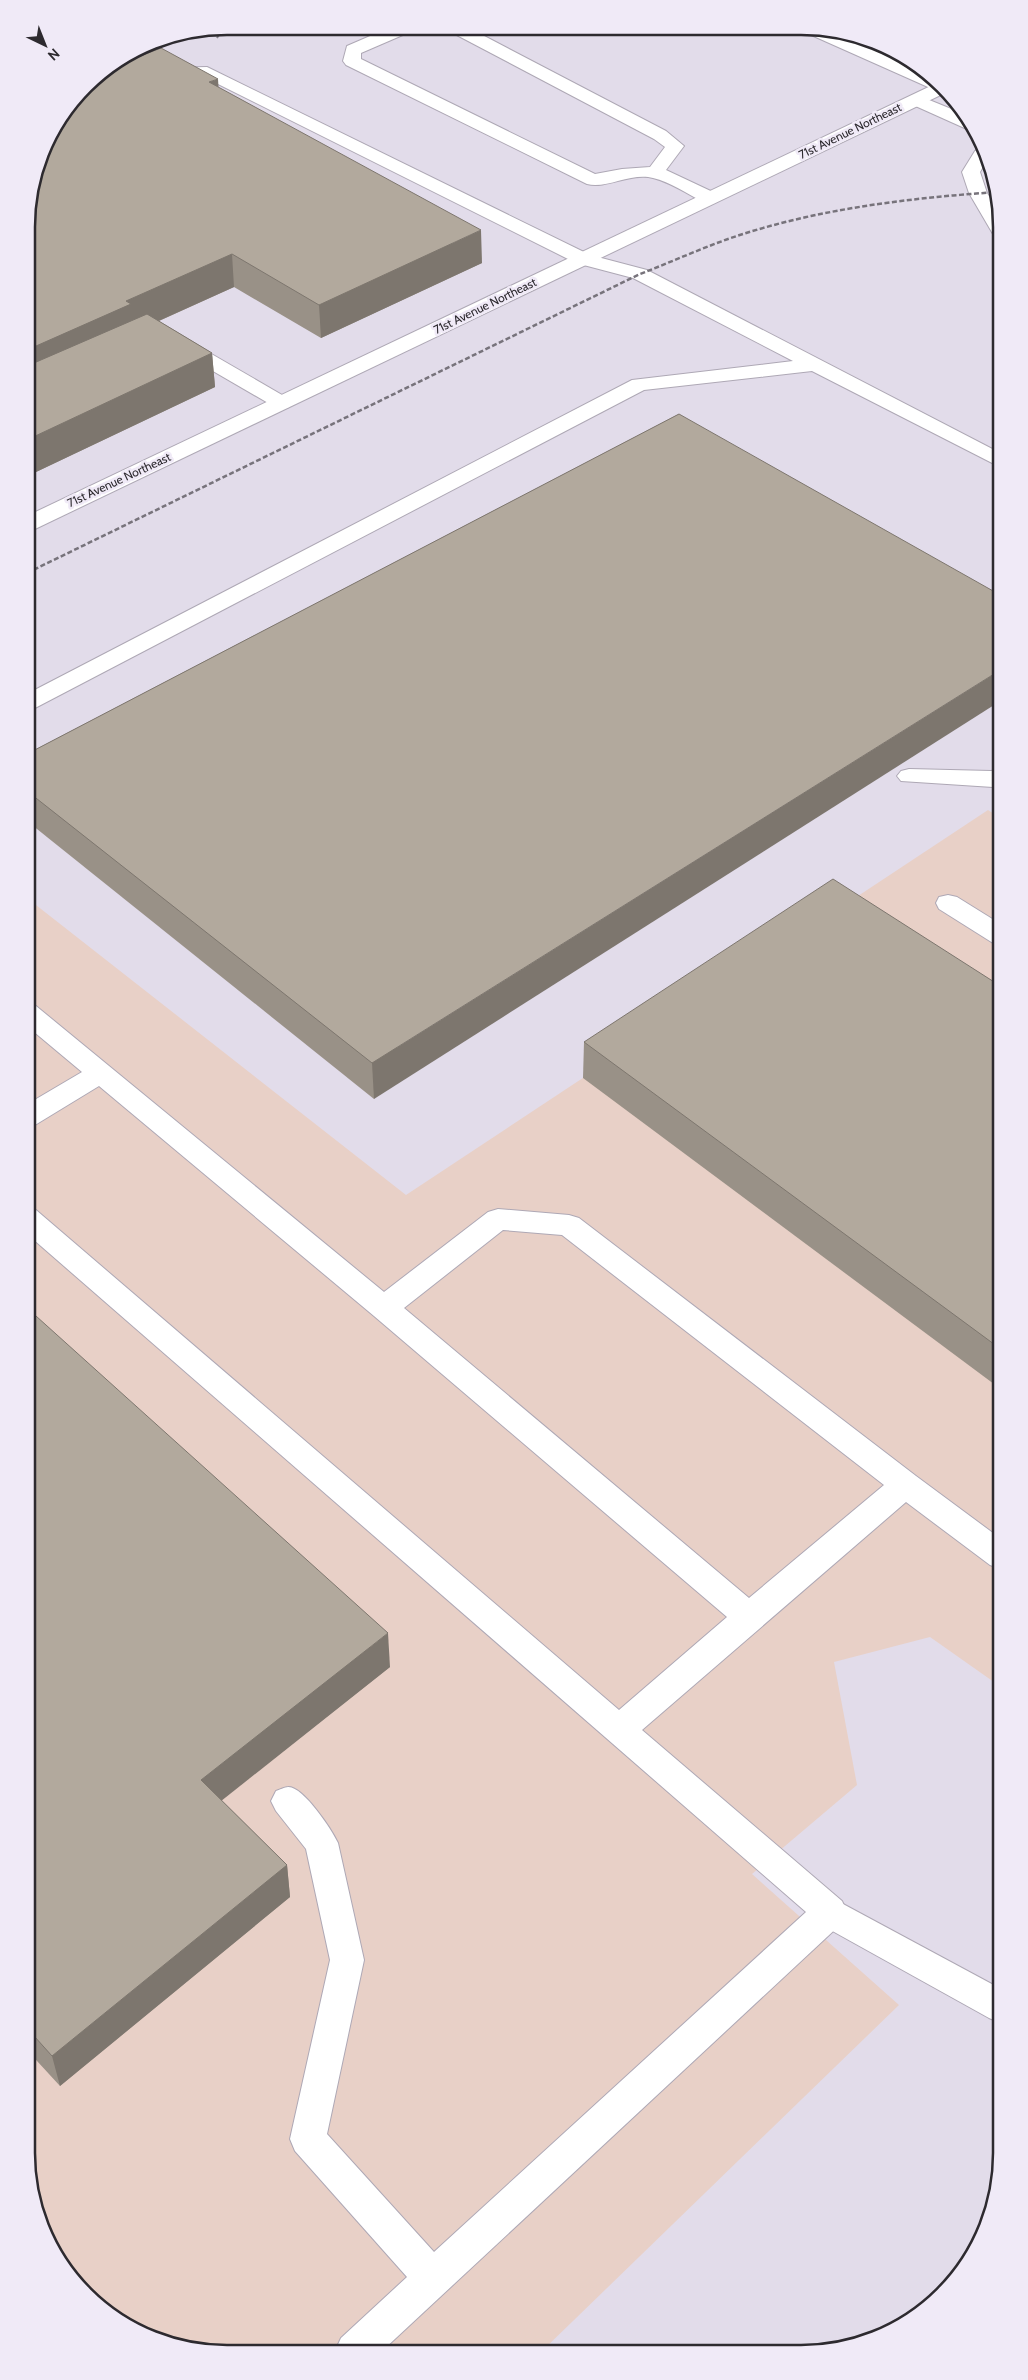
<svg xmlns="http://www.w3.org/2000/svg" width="1028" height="2380" font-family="Cabin,sans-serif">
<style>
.industrial{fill:#e8d0c7}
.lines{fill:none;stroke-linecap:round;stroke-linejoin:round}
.service-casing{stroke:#aea8b5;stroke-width:2}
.minor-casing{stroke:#aea8b5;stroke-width:2}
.path{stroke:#87838c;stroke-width:2;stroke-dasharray:2.5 2.5;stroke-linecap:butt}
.service{fill:#fff;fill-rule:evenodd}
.minor{fill:#fff;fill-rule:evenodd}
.rail{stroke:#77737b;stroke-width:2.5;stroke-dasharray:5 2.5;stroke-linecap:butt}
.wall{fill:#999187}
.shaded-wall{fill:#7d766e}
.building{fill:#b2a99d;stroke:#7d766e}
.labels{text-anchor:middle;stroke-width:5;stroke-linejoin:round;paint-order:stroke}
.far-street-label{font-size:12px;fill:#2d2a2f;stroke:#f0eaf7}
.rim{fill:none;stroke:#2d2a2f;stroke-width:2.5}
</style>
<rect width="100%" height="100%" fill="#e2dcea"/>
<!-- industrial -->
<polygon class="industrial" points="988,810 1002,819 1001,1687 930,1637 834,1662 857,1785 752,1874 899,2005 541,2352 188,2350 138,2333 94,2304 53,2254 33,2206 26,2153 27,898 406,1195"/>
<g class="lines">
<defs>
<g id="service">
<path d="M391,27H414L412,31L361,53V59L595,174L622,169L650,167L665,147L654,139L451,32L449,28H469L666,131L684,146L666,170L717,194L719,198L717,202H703C688,194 670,182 653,178C632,172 607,189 587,184L346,65L343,61L347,46Z"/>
<polygon points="807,30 829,30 934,77 946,91 937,91 809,34"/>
<polygon points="207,67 590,255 647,270 1002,454 1002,468 812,371 644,390 35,708 27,710 27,694 632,380 793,361 633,278 576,263 204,77 162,77 159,73 162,69 168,68"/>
<polygon points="917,95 966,115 977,131 969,130 911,104 908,100 911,96"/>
<polygon points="983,147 988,158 980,172 987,193 1000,215 1002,240 995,238 993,234 969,193 962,172 975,151"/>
<polygon points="182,339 189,341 289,399 292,403 289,407 282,409 275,407 175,349 172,345 175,341"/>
<polygon points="909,769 991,771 1002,769 1002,784 993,787 901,781 897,776 901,771"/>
<polygon points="948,895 957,897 1002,925 1002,945 993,943 939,909 936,903 939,897"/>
<path d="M27,1003L36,1006L384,1292L488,1212L498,1209L569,1215L579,1218L916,1476L1001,1539V1569L990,1565L906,1502L642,1730L842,1901L847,1912L842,1923L382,2351H335L341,2338L407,2277L295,2151L290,2139L330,1960L306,1849L276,1811L271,1801L276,1791C279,1790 285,1787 288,1787C303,1786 332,1830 338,1843L364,1960L327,2134L434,2252L806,1912L26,1233V1207L36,1210L619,1710L727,1617L374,1316L99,1086L35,1125L26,1127V1105L82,1072L27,1026ZM503,1230L562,1235L884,1485L749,1598L404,1308Z"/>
</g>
<g id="minor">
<polygon points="937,83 939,83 947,92 35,529 27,530 27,516"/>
<polygon points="830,1897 1001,1989 1001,2023 989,2018 818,1923 813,1912 818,1901"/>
</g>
</defs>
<!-- service casing -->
<use href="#service" class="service-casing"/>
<!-- minor casing -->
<use href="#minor" class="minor-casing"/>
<!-- path -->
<polyline class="path" points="217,38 223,27"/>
<!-- service -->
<use href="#service" class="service"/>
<!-- minor -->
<use href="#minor" class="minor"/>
<!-- rail -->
<path class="rail" d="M27,573L640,274C674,261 708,245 743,234C825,208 911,198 997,192"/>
</g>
<!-- wall -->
<g class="wall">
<polygon points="219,88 482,263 321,338 234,287 159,321 212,353 215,387 36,472 27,465 27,213"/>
<polygon points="679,414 374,1099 27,821 27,754"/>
<polygon points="1002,987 1002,1390 583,1078 584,1042"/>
<polygon points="26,1307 390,1667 221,1800 287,1865 290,1897 60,2086 26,2049"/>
</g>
<!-- shaded-wall -->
<g class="shaded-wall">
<polygon points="218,79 220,111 209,82"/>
<polygon points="481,230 482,263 321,338 319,305"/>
<polygon points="232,254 234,287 134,332 27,385 27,350 126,301"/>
<polygon points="212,353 215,387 36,472 31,438"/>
<polygon points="1002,669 1002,700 374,1099 372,1063"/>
<polygon points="388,1633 390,1667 206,1813 201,1780"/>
<polygon points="287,1865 290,1897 60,2086 52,2056"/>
</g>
<!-- building -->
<g class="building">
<polygon points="161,48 218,79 209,82 481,230 319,305 232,254 126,301 131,304 27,350 27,213 47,138 94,76 102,71"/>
<polygon points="147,314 212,353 31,438 27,434 27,366"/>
<polygon points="679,414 1002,596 1002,669 372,1063 27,791 27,754"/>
<polygon points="833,879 1002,987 1002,1350 584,1042"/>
<polygon points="26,1307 388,1633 201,1780 287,1865 52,2056 26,2027"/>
</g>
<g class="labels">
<!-- far-street labels -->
<g class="far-street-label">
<text transform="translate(850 131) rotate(-26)" y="4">71st Avenue Northeast</text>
<text transform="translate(485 306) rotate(-26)" y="4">71st Avenue Northeast</text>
<text transform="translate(119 480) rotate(-25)" y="4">71st Avenue Northeast</text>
</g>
</g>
<!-- crop -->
<path d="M0 0H1028V2380H0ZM227 35H801A192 192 0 0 1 993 227V2153A192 192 0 0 1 801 2345H227A192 192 0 0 1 35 2153V227A192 192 0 0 1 227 35Z" fill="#f0eaf7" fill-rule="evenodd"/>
<path class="rim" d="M227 35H801A192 192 0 0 1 993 227V2153A192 192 0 0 1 801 2345H227A192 192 0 0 1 35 2153V227A192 192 0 0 1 227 35Z"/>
<!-- north arrow -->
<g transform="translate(45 45) rotate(137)" stroke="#f0eaf7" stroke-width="4" paint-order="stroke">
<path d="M0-4L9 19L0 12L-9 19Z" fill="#2d2a2f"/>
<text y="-8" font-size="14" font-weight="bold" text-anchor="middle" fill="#2d2a2f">N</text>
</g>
</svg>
